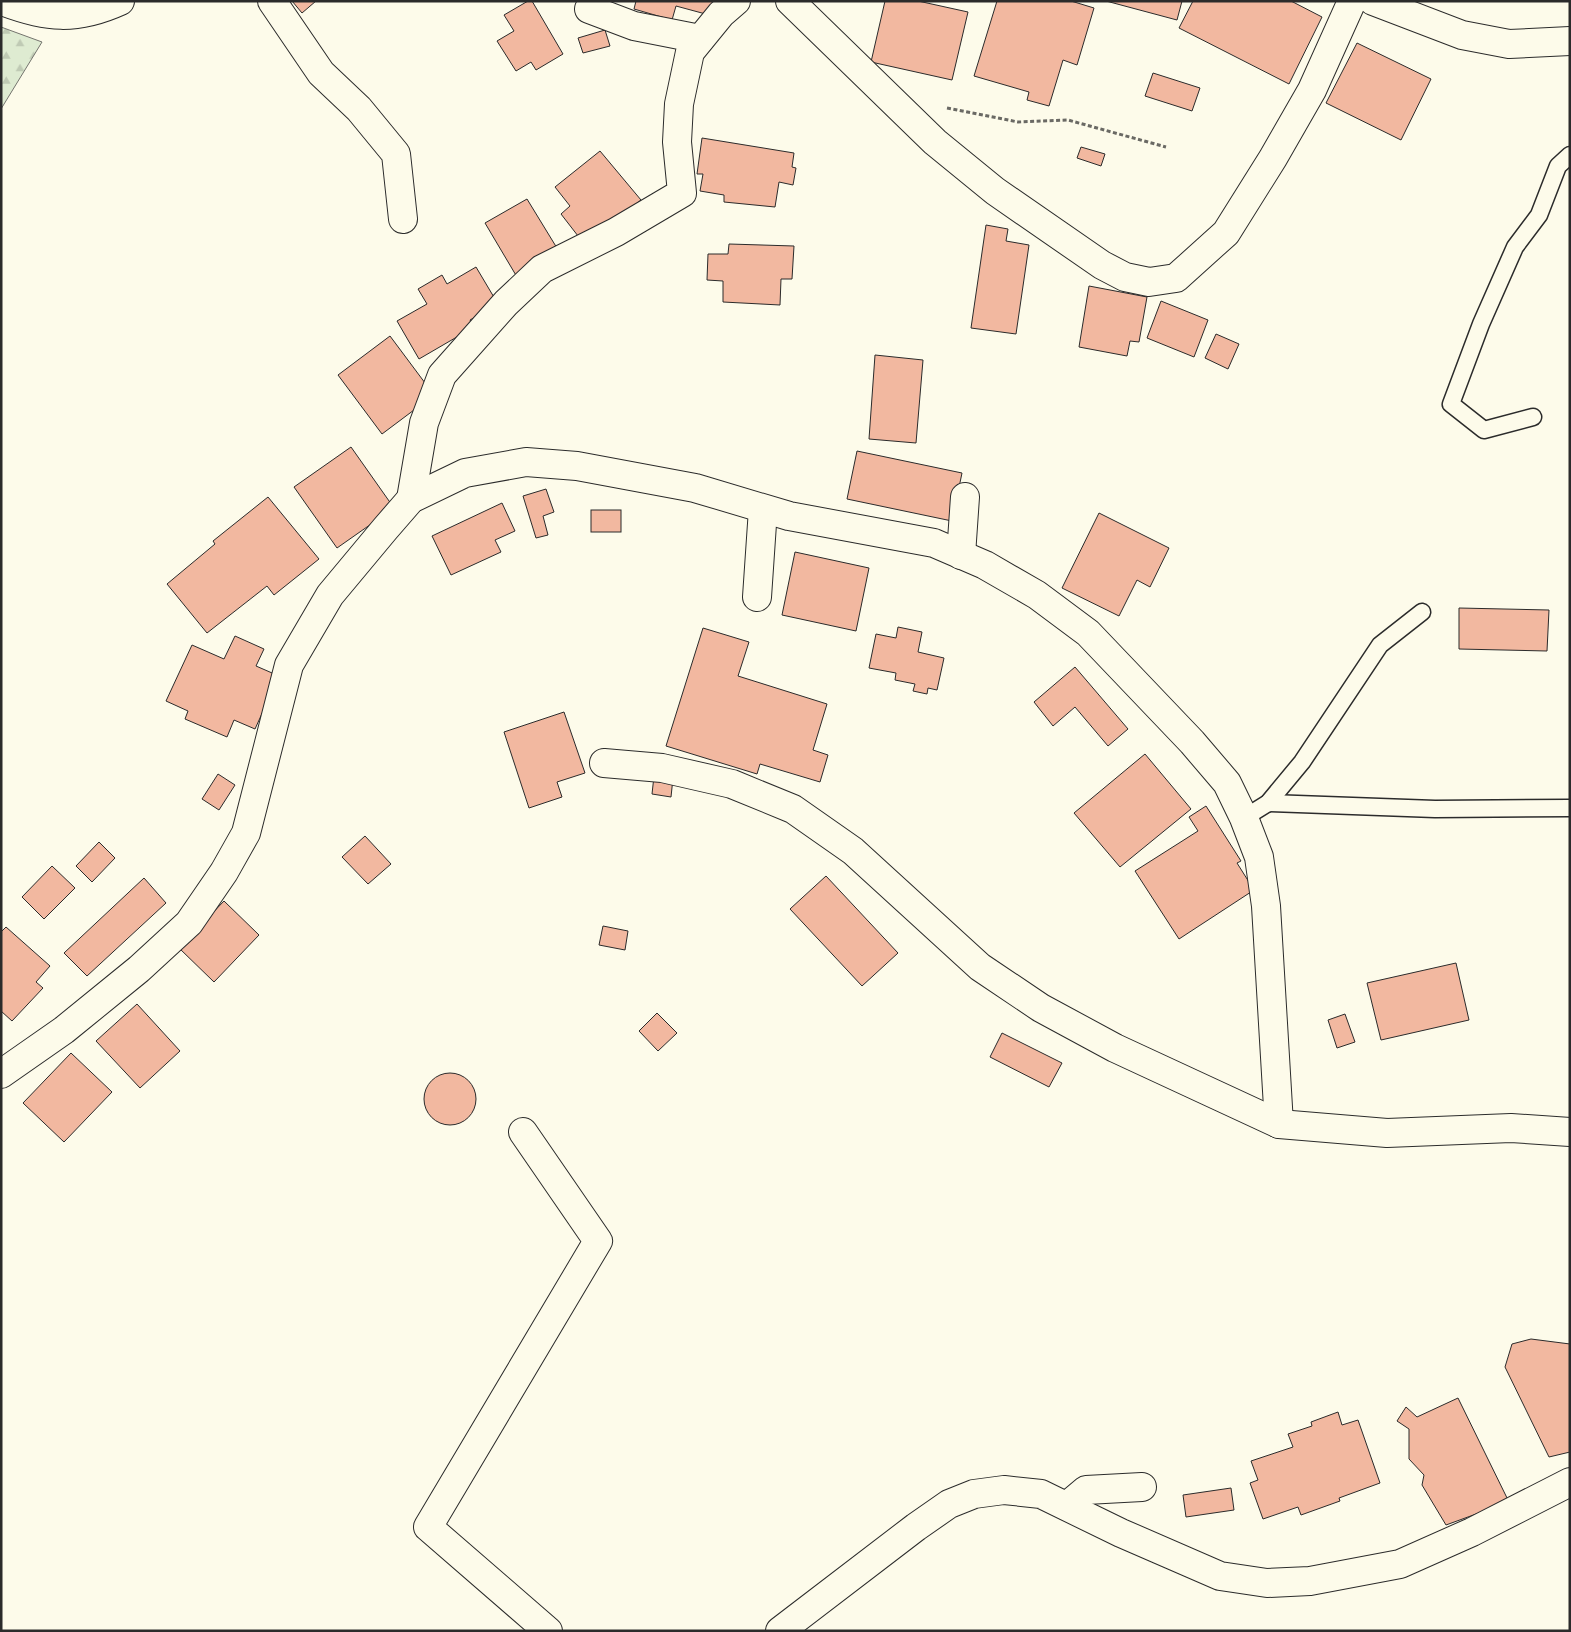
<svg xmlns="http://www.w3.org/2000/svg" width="1571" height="1632" font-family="Raleway,sans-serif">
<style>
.forest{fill:url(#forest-firs);stroke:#74746e}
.building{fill:#f2b8a0;stroke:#2b2b2b}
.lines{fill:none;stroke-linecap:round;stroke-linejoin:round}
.service-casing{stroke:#2b2b2b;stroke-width:19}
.minor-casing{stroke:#2b2b2b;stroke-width:30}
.secondary-casing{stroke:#2b2b2b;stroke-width:30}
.path{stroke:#6a6964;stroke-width:3;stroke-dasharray:4 2.5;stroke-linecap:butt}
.service{stroke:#fdfbea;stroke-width:16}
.minor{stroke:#fdfbea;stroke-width:28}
.secondary{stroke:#fdfbea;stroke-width:28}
</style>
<defs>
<pattern id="forest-firs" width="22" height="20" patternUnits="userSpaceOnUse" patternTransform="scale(1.25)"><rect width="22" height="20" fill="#deebd1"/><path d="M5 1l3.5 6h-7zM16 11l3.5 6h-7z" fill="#bfcab4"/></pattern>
</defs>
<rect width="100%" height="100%" fill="#fdfbea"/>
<!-- forest -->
<polygon class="forest" points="1,27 42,42 1,109"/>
<!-- building -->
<g class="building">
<polygon points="292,1 316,1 302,13"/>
<polygon points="528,1 532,1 563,54 536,70 531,62 516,71 497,41 514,31 504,15"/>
<polygon points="636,1 717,1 713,16 676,6 672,20 634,9"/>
<polygon points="885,1 918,1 968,12 952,80 871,62"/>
<polygon points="997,1 1071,1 1094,8 1077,65 1063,60 1049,106 1027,100 1029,92 974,76"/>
<polygon points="1106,1 1182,1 1177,20"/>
<polygon points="1193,1 1291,1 1322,17 1289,84 1179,28"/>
<polygon points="605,30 610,46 583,53 578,38"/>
<polygon points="1357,43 1431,79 1401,140 1326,103"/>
<polygon points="1153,73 1200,88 1192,111 1145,96"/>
<polygon points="702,138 794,153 792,167 796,168 793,185 779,182 775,207 724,202 724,195 700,191 703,174 697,174"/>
<polygon points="1081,147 1105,154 1101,166 1077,158"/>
<polygon points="600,151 641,200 585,245 561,214 570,206 555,187"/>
<polygon points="527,199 560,253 517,277 485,223"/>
<polygon points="986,225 1008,229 1006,241 1029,245 1016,334 971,328"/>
<polygon points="729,244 794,246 792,279 781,279 780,305 723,302 723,281 707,280 708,254 728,254"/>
<polygon points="476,267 498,304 470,320 474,327 419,359 397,321 427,304 418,289 442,275 447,284"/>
<polygon points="1089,286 1147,297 1139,342 1130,341 1127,356 1079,347"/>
<polygon points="1161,301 1208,320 1194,357 1147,338"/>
<polygon points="1216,334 1239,344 1228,369 1205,358"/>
<polygon points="390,336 434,395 382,434 338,375"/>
<polygon points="875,355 923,360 916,443 869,439"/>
<polygon points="351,447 394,508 337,548 294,487"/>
<polygon points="857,451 962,473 952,521 847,499"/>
<polygon points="546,489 554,512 543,516 548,535 536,538 523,496"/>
<polygon points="268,497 319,559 274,595 267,586 207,633 167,584 215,544 213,541"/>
<polygon points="502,503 515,531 495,540 501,552 451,575 432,536"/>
<rect x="591" y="510" width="30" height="22"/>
<polygon points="1099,513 1169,548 1150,587 1137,580 1119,616 1062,588"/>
<polygon points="795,552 869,568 856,631 782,615"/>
<polygon points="1459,608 1549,610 1547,651 1459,649"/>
<polygon points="898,627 922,632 918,652 944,658 937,690 928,688 927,694 913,691 915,684 895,680 896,673 869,668 876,634 896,638"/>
<polygon points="703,628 749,642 738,676 827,704 813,750 828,755 820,782 760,764 757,774 666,746"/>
<polygon points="235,636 264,649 256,666 279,676 255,729 234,720 227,737 185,719 188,711 166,701 192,645 224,659"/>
<polygon points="1075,667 1128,729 1108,746 1075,707 1053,726 1034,702"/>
<polygon points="564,712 585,773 557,782 562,797 529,808 504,732"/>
<polygon points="1145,754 1191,809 1120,867 1074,813"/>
<polygon points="218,774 235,785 219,810 202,799"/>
<polygon points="654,776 673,778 671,797 652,794"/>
<polygon points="1206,806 1241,861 1237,863 1254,890 1179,939 1135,871 1198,831 1189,817"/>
<polygon points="365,836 391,864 368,884 342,857"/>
<polygon points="99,842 115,858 92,882 76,866"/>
<polygon points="52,866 75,888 44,919 22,897"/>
<polygon points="826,876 898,953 862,986 790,909"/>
<polygon points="144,878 166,903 87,976 64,953"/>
<polygon points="224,901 259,935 214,982 179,948"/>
<polygon points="603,926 628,931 625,950 599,945"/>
<polygon points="6,927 50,966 36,982 43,988 12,1021 1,1011 1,932"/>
<polygon points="1456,963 1469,1020 1381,1040 1367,983"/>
<polygon points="137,1004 180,1051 140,1088 96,1041"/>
<polygon points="657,1013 677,1033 658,1051 639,1031"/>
<polygon points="1345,1014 1355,1042 1337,1048 1328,1020"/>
<polygon points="1002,1033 1062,1063 1049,1087 990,1057"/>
<polygon points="71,1053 112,1092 64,1142 23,1103"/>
<circle cx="450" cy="1099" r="26"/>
<polygon points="1531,1339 1570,1344 1570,1452 1549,1457 1505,1367 1512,1344"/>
<polygon points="1458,1398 1509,1502 1446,1525 1422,1485 1424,1475 1409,1459 1409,1429 1397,1421 1406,1407 1417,1417"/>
<polygon points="1338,1412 1342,1425 1358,1420 1380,1483 1339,1498 1340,1501 1301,1515 1298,1507 1263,1519 1250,1483 1258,1480 1251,1461 1293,1447 1288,1434 1312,1426 1311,1422"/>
<polygon points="1231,1488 1234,1510 1186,1517 1183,1495"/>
</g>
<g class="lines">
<defs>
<g id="service">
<polyline points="1533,417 1484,430 1451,404 1481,324 1515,247 1539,215 1558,166 1570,155"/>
<polyline points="1268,803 1435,809 1570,808"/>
<polyline points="1244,818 1268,803 1302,762 1380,645 1422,612"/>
</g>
<g id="minor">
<path d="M2,1C46,18 76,21 120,1"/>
<polyline points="272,1 321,73 359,109 396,154 403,219"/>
<polyline points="790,1 935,142 995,191 1102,265 1125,277 1149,282 1176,278 1226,233 1273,158 1312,90 1352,1"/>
<polyline points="589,9 634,26 700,39"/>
<polyline points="411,499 424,423 442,375 506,303 542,269 616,232 682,193 677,142 679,104 690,52 721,14 736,1"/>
<polyline points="961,555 965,497"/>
<polyline points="757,597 763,509"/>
<polyline points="604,763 662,768 732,784 793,809 853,851 980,967 1041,1008 1115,1048 1279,1124 1387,1133 1511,1128 1570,1132"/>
<polyline points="1,1074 64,1030 139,969 189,923 224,872 246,833 289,665 330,595 385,529 411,499 465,473 526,462 577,466 695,488 789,516 934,543 985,565 1037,595 1088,633 1192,742 1227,783 1244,818 1259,857 1266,906 1279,1124"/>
<polyline points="523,1132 598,1241 428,1527 548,1631"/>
<polyline points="1067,1506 1086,1490 1142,1487"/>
<polyline points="780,1631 916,1527 949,1504 974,1494 1004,1490 1041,1494 1121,1533 1220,1576 1267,1583 1310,1581 1400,1564 1472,1532 1570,1482"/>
</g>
<polyline id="secondary" points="1373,1 1462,35 1509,44 1570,41"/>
</defs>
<!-- service casing -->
<use href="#service" class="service-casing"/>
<!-- minor casing -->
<use href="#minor" class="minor-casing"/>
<!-- secondary casing -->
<use href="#secondary" class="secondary-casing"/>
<!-- path -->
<polyline class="path" points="947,108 1018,122 1068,120 1166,147"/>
<!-- service -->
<use href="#service" class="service"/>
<!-- minor -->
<use href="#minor" class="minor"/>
<!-- secondary -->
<use href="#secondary" class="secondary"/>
</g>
<!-- border -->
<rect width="1571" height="1632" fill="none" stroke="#2b2b2b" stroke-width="5"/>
</svg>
